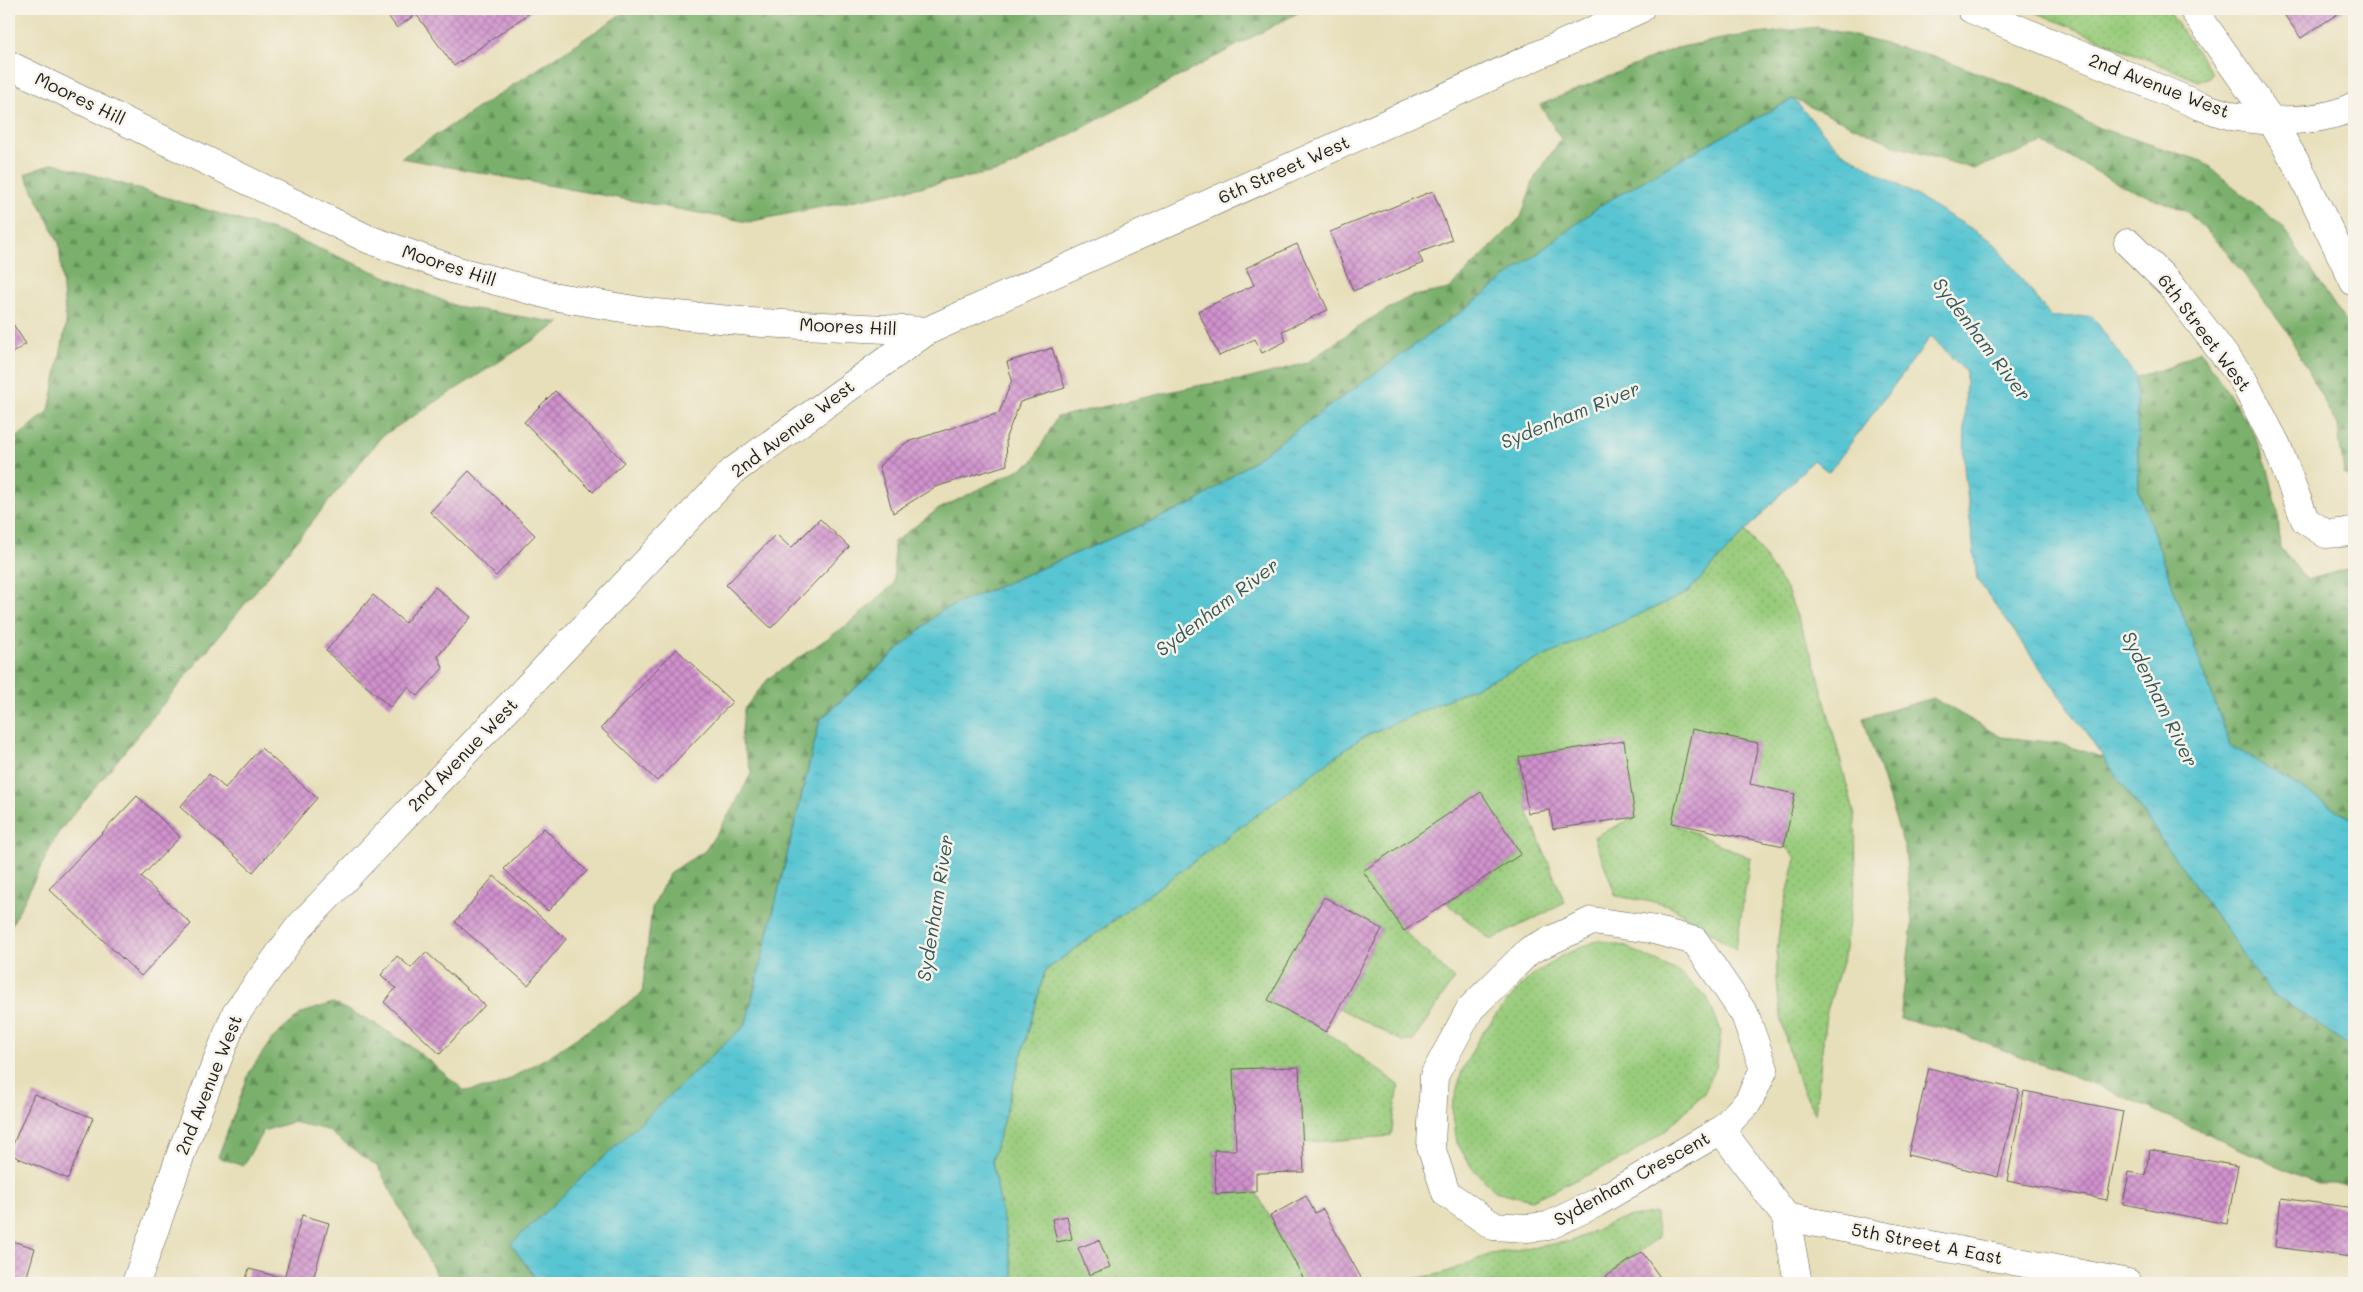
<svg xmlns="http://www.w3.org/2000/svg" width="2363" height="1292" font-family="Mali,sans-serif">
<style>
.grass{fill:url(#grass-dots);stroke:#5a744c}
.forest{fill:url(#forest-firs);stroke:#4b6644}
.water{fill:url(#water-ripples);stroke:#3a7077}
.building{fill:url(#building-cross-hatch)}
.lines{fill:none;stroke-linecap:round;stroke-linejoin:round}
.street-casing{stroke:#636053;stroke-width:29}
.secondary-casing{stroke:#636053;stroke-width:29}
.street{stroke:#fff;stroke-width:28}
.secondary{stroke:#fff;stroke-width:28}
.labels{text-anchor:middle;stroke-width:5;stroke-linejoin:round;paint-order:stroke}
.street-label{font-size:18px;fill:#1c1c1c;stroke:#f7f3e8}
.water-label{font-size:19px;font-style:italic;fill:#31575c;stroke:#f7f3e8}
</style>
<defs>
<pattern id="grass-dots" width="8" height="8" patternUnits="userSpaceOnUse" patternTransform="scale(1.25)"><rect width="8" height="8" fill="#99cc7c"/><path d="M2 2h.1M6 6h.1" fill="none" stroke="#83af6b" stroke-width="1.8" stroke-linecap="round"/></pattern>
<pattern id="forest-firs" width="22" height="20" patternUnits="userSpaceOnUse" patternTransform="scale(1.25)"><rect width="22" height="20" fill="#7ab06c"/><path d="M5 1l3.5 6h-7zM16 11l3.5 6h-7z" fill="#638e58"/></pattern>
<pattern id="water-ripples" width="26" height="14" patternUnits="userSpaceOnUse" patternTransform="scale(1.25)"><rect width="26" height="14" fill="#59c5d2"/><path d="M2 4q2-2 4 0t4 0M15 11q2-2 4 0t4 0" fill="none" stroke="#4da9b4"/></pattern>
<pattern id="building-cross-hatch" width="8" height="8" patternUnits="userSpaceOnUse" patternTransform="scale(1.25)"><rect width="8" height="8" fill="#d092cd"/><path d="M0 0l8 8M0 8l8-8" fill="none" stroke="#a876a6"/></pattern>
</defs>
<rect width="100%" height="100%" fill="#f7f3e8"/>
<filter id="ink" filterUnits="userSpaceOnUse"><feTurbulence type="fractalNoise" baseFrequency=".02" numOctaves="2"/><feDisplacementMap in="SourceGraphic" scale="10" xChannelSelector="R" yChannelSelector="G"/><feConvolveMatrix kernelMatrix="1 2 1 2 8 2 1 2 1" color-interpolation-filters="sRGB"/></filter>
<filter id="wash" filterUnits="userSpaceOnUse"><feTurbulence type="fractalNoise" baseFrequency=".0096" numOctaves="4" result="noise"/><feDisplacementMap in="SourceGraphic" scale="20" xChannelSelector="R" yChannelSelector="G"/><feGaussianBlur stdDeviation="1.12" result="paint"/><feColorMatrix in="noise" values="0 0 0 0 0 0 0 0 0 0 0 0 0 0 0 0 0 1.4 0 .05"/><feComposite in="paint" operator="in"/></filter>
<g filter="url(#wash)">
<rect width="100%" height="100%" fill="#e7dfba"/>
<!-- grass -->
<g class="grass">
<polygon points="2028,9 2167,9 2212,73 2208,79 2199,81"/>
<path d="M1746,531L1787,590L1816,667L1855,816L1856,873L1844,956L1826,1014L1815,1114C1787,1063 1772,999 1778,940C1781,913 1790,885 1796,858L1784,846L1795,794L1750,784L1758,743L1692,729L1672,823L1750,858L1736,949L1669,905L1616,896L1594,837L1635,817L1623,741L1519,757L1528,813L1565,903L1491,940L1447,903L1521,854L1481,793L1364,870L1404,931L1454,979L1413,1041H1402L1339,1008L1382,929L1324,897L1268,1000L1326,1032L1399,1085L1391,1136L1302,1143L1299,1067L1233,1070L1236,1150H1214L1216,1194L1256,1192L1306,1283H1015L992,1161L1045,971L1361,738L1687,593Z"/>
<polygon points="1599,940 1626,947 1675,970 1707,997 1721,1031 1716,1068 1704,1093 1666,1130 1627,1157 1531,1200 1495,1191 1472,1168 1457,1143 1452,1108 1462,1071 1479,1038 1502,1007 1530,977 1563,955"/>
<polygon points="1655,1213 1659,1237 1597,1283 1402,1283 1403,1281 1444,1273 1491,1254 1572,1241 1617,1220"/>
</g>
<!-- forest -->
<g class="forest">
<polygon points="630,9 1305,9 1004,170 748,222 401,158"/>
<polygon points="1818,27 1934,56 2031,93 2099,128 2202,161 2283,227 2354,335 2354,480 2344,473 2338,428 2288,333 2224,248 2186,211 2125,187 2043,143 1974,169 1899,147 1793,99 1703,147 1601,205 1462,311 1196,502 941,611 820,719 746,1024 511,1244 539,1283 441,1283 378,1167 327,1130 292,1122 263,1131 243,1166 218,1157 250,1071 272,1039 302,1013 333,1003 374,1023 411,1046 465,1091 497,1086 548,1057 642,994 652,908 670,872 705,851 733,808 752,772 741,741 744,709 769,678 850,623 894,584 894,542 937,510 1032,463 1057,417 1201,385 1247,379 1306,363 1367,321 1409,297 1449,289 1521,217 1534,179 1561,139 1540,105 1676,48 1732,37"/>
<polygon points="54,163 282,233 456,306 560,323 382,436 58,833 9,930 9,444 49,411 66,325 59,243 25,174"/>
<polygon points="2200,350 2251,428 2268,469 2278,512 2280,548 2307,580 2354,567 2354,820 2230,746 2139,492 2136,377 2169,367"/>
<polygon points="1933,698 2001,737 2059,743 2104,758 2270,992 2354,1049 2354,1184 2318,1184 2109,1090 1945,1028 1900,1019 1912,925 1905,849 1863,718"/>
</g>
<!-- water -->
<polygon class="water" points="1793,99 1838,149 1992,241 2051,317 2092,316 2136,377 2139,492 2230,745 2354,820 2354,1049 2270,992 1977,579 1964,467 1966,372 1931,336 1829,472 1813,460 1687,593 1361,738 1045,971 992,1161 1015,1283 539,1283 511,1244 746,1024 820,720 941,611 1196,502 1462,311 1601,205 1703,147"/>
<g id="blocks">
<!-- building -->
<g class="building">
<polygon points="383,9 535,9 454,66 416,14 397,28"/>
<polygon points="2280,9 2345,9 2301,38"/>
<polygon points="1433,191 1452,240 1418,253 1423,263 1353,291 1330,232"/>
<polygon points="1297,244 1328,310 1282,331 1286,341 1262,353 1255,339 1219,356 1198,311 1254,285 1246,268"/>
<polygon points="9,318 26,344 9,355"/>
<polygon points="1052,348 1065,388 1020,402 1006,437 1007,465 935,487 893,513 879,466 907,442 999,413 1012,380 1007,362"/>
<polygon points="555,391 624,462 593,492 524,422"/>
<polygon points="469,471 535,535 496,576 430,512"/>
<polygon points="820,519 849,547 771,628 726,585 776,534 791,548"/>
<polygon points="435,587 471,617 438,656 443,668 418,696 408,687 390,707 326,651 373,595 405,623"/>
<polygon points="676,649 732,702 657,781 601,728"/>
<polygon points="1692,729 1758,743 1750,784 1795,794 1784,846 1672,823"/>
<polygon points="1624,741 1635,817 1553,829 1550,810 1528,813 1519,757"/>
<polygon points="261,748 317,798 253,872 180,807 209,774 225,788"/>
<polygon points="1481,792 1521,854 1404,931 1363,871"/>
<polygon points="137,796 180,837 141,877 191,924 141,976 49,889"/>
<polygon points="544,828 587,871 548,911 504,869"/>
<polygon points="494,876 566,939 528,985 455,922"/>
<polygon points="1324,897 1382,929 1326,1032 1268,1000"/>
<polygon points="426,952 485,1005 440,1054 384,1002 396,988 381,975 397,956 411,968"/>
<polygon points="1299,1067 1304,1172 1256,1173 1256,1192 1216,1194 1214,1150 1236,1150 1233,1069"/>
<polygon points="1929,1068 2019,1090 1998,1177 1908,1155"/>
<polygon points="2024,1091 2123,1111 2107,1200 2007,1181"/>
<polygon points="34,1094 93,1118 68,1179 9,1154"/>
<polygon points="2150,1150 2238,1166 2227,1224 2123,1204 2129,1172 2145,1175"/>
<polygon points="1306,1196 1315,1213 1323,1209 1364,1283 1306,1283 1270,1216"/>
<polygon points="2281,1198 2354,1208 2351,1257 2275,1247"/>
<polygon points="302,1215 329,1223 312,1283 245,1283 249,1269 284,1278"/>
<polygon points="1067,1216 1072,1239 1057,1242 1052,1219"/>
<polygon points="9,1240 35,1248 25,1283 9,1283"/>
<polygon points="1099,1240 1110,1267 1089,1275 1078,1248"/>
<polygon points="1642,1252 1664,1283 1597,1283"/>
</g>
</g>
</g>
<g filter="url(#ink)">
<use href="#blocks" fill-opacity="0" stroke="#636053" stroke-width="1"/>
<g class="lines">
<defs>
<g id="street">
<polyline points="2193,9 2271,120 2299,168 2354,282"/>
<polyline points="2128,243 2170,284 2242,378 2277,446 2305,520 2326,534 2354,532"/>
<polygon points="1592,921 1650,929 1695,941 1745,1015 1764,1069 1748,1102 1721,1130 1596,1203 1548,1226 1527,1228 1493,1226 1446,1193 1431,1147 1434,1076 1470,1009 1530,950"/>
<polyline points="1721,1130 1786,1217 1798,1283"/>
<polyline points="1786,1217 2128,1283"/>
<polyline points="136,1283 183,1148 235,1015 299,927 733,471 927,331"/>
</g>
<g id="secondary">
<path d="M1971,9L2198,105C2209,109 2221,113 2232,116C2266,123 2323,123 2354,106"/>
<polyline points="9,65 368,239 455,270 552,296 646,312 762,323 927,331 1640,9"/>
</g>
</defs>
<!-- street casing -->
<use href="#street" class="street-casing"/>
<!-- secondary casing -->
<use href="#secondary" class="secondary-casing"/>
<!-- street -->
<use href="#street" class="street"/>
<!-- secondary -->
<use href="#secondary" class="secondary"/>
</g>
</g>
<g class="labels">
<!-- street labels -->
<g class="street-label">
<text transform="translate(2159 86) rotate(21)" y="6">2nd Avenue West</text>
<text transform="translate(80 99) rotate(26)" y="6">Moores Hill</text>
<text transform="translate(1284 170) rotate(-24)" y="6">6th Street West</text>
<text transform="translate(449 266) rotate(18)" y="6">Moores Hill</text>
<text transform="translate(848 327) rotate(3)" y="6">Moores Hill</text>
<text transform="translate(2204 333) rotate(53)" y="6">6th Street West</text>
<text transform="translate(793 429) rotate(-37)" y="6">2nd Avenue West</text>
<text transform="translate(463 755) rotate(-46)" y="6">2nd Avenue West</text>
<text transform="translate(209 1085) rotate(-68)" y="6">2nd Avenue West</text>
<text transform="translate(1632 1179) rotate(-29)" y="6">Sydenham Crescent</text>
<text transform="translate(1927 1244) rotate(11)" y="6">5th Street A East</text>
</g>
<!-- water labels -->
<g class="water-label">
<text transform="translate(1982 339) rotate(53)" y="7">Sydenham River</text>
<text transform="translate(1570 415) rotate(-22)" y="7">Sydenham River</text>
<text transform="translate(1217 607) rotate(-37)" y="7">Sydenham River</text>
<text transform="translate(2160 699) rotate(64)" y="7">Sydenham River</text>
<text transform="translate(935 908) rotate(-81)" y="7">Sydenham River</text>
</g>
</g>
<!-- margin -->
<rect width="2363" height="1292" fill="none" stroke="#f7f3e8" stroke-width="30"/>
</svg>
